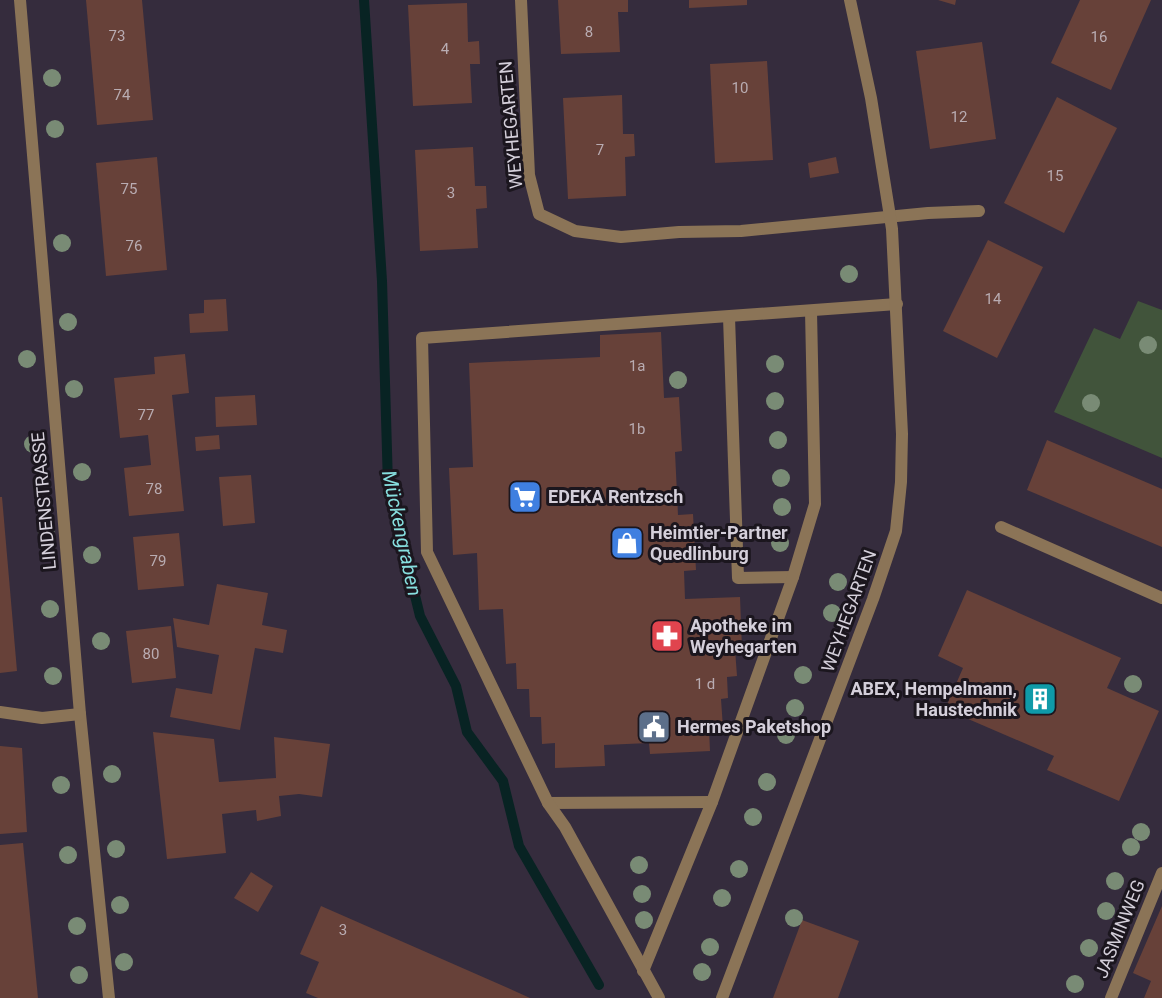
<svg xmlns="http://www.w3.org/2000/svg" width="1162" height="998" font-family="Roboto,sans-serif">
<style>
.green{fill:#41543b}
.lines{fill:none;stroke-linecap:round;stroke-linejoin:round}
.stream{stroke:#082323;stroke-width:10}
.building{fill:#674139}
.lane{stroke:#8b7457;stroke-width:12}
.street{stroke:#8b7457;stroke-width:12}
.tree{fill:#798b75}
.labels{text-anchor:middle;stroke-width:6;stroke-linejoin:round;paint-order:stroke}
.number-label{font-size:15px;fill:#b9acb2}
.street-label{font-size:18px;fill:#d4cfda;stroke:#1b161e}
.poi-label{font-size:18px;font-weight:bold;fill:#d4cfda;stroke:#1b161e;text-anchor:start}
.water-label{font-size:20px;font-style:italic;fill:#87dfdf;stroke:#1b161e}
</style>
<rect width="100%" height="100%" fill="#352c3d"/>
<!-- green -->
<polygon class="green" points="1138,301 1162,310 1162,458 1054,412 1094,328 1120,339"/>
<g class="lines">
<!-- stream -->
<polyline class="stream" points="364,0 382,281 388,485 420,616 456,686 467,732 503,781 519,846 599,985"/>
</g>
<!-- building -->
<g class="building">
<polygon points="86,0 142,0 153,120 97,125"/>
<polygon points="558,0 628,0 628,12 618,12 620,52 561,54"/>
<polygon points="689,0 747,0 747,5 689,8"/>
<polygon points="938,0 956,0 955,5"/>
<polygon points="1080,0 1151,0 1111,90 1051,63"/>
<polygon points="467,3 468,42 479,41 480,64 470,64 472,103 413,106 408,5"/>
<polygon points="982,42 996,139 930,149 916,51"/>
<polygon points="767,61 773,160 715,163 710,64"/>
<polygon points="622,95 623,134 634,134 635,156 625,157 626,196 568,199 563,98"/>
<polygon points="1057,97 1117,128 1064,233 1004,203"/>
<polygon points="473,147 475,186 486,186 487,208 476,209 478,248 420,251 415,150"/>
<polygon points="157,157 167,270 106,276 96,163"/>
<polygon points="836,157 839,173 810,178 808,163"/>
<polygon points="988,240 1043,267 997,358 943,331"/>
<polygon points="226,299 228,331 190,333 189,314 204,313 204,300"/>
<polygon points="661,332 664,398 679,397 682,451 675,452 678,515 693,514 696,570 684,571 685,599 740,597 742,649 735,649 737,676 727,677 728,698 721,699 723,728 709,728 710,751 650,754 649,743 604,745 605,766 555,768 555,743 542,744 541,717 530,717 529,689 517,689 516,663 506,664 503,609 479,610 477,553 453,555 449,468 473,467 469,363 600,357 600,335"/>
<polygon points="185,354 189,393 172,395 184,511 129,516 124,468 151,465 148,435 120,438 114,378 155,374 154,357"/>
<polygon points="255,395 257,425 216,427 215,397"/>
<polygon points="219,435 220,449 196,451 195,437"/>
<polygon points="1047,440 1162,489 1162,547 1027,490"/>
<polygon points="251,475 255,523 223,526 219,477"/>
<polygon points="0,497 2,497 17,671 0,673"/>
<polygon points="179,533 184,586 138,590 133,537"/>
<polygon points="217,584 268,593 262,625 287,630 283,653 255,648 240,730 170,717 176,688 212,694 219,655 177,647 173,618 209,625"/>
<polygon points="967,590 1121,658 1107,688 1159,711 1119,801 1047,770 1054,756 945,709 963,668 938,656"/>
<polygon points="171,626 176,678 132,683 126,631"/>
<polygon points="153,732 214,739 219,782 276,778 274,737 330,744 322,797 299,794 279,796 281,816 257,821 256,810 222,814 226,853 167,859"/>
<polygon points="0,746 22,748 27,832 0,834"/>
<polygon points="23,843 38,998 0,998 0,845"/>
<polygon points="251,872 273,886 258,912 234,898"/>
<polygon points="321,906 508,988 530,998 318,998 306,993 319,962 300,954"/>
<polygon points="1162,906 1162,998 1144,998 1151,981 1133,973"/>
<polygon points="802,920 859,941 838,998 773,998"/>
</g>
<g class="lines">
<!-- lane -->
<g class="lane">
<polyline points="729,317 738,578 793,577"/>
<polyline points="548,803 712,802"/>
<polyline points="643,971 712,802 793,577 815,504 811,311"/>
<polyline points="659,998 565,827 548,803 427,552 422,338 897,304"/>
</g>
<!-- street -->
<g class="street">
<polyline points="20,0 80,714 109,998"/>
<polyline points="521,0 529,175 539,214 575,231 621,237 679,232 741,231 928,213 979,211"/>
<polyline points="1001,527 1162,598"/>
<polyline points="0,712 42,718 80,714"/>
<polyline points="722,998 873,599 896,531 901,482 902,434 892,229 871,98 850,0"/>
<polyline points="1111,998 1162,873"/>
</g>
</g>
<!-- trees -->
<g class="tree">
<circle cx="52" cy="78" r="9"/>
<circle cx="55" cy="129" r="9"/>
<circle cx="62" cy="243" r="9"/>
<circle cx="849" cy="274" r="9"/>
<circle cx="68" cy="322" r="9"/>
<circle cx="1148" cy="345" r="9"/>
<circle cx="27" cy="359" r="9"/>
<circle cx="775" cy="364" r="9"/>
<circle cx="678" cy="380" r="9"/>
<circle cx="74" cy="389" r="9"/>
<circle cx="775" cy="401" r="9"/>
<circle cx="1091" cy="403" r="9"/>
<circle cx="778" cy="440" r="9"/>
<circle cx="33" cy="444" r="9"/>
<circle cx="82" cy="472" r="9"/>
<circle cx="781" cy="478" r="9"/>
<circle cx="782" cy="507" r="9"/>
<circle cx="46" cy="529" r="9"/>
<circle cx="780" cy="543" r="9"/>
<circle cx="92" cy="555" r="9"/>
<circle cx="838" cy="582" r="9"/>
<circle cx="50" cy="609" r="9"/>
<circle cx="832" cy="613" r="9"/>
<circle cx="101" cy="641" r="9"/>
<circle cx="803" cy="675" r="9"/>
<circle cx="53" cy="676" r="9"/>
<circle cx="1133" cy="684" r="9"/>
<circle cx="795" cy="708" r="9"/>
<circle cx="786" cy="735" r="9"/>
<circle cx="112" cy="774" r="9"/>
<circle cx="767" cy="782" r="9"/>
<circle cx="61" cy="785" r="9"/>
<circle cx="753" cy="817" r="9"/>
<circle cx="1141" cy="832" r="9"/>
<circle cx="1131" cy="847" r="9"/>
<circle cx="116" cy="849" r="9"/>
<circle cx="68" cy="855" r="9"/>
<circle cx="639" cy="865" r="9"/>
<circle cx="739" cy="869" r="9"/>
<circle cx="1115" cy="881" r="9"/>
<circle cx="642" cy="894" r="9"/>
<circle cx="722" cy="898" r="9"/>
<circle cx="120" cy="905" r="9"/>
<circle cx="1106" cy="911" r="9"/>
<circle cx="794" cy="918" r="9"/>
<circle cx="644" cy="920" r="9"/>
<circle cx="77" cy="926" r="9"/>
<circle cx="710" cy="947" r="9"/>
<circle cx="1089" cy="948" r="9"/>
<circle cx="124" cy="962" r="9"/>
<circle cx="702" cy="972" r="9"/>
<circle cx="79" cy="975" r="9"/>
<circle cx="1075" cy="984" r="9"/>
</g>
<!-- icons -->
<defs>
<symbol id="supermarket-square" viewBox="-11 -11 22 22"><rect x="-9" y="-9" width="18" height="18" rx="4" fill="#3f7fe0" stroke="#1b161e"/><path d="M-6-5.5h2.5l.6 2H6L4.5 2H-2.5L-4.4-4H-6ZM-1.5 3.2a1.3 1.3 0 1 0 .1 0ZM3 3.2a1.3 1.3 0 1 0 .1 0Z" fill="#fff"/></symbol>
<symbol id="shop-square" viewBox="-11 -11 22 22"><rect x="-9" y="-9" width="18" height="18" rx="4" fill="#3f7fe0" stroke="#1b161e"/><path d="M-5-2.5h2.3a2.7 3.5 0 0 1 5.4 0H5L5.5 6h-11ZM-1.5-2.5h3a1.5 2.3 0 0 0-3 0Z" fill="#fff"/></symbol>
<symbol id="pharmacy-square" viewBox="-11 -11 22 22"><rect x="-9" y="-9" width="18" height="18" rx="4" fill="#e0444e" stroke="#1b161e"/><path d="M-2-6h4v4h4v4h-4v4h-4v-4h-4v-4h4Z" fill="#fff"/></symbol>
<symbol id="building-square" viewBox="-11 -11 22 22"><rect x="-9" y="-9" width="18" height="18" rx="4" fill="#0f9aa8" stroke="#1b161e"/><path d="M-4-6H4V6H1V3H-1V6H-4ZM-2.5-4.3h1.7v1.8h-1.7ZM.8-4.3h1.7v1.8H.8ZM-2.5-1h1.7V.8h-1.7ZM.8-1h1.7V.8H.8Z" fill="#fff"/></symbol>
<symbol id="civic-square" viewBox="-11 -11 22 22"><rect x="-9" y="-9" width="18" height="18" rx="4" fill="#5c6f8a" stroke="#1b161e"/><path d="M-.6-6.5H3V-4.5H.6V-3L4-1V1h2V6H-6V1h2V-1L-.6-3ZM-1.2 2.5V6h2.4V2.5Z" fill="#fff"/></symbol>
</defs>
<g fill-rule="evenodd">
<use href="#supermarket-square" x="506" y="478" width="38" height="38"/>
<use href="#shop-square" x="608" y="524" width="38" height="38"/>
<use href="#pharmacy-square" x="648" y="617" width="38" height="38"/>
<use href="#building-square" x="1021" y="680" width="38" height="38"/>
<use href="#civic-square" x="635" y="708" width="38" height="38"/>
</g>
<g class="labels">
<!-- number labels -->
<g class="number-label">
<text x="589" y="37">8</text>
<text x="117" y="41">73</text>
<text x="1099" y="42">16</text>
<text x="445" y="54">4</text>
<text x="740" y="93">10</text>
<text x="122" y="100">74</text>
<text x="959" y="122">12</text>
<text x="600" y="155">7</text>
<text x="1055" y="181">15</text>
<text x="129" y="194">75</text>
<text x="451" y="198">3</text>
<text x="134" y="251">76</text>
<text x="993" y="304">14</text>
<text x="637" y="371">1a</text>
<text x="146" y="420">77</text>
<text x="637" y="434">1b</text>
<text x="154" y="494">78</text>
<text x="158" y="566">79</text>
<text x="151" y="659">80</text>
<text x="705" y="689">1 d</text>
<text x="343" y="935">3</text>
</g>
<!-- street labels -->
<g class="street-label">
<text transform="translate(511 125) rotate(-95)" y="6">WEYHEGARTEN</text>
<text transform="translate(44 501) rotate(-95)" y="6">LINDENSTRASSE</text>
<text transform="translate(849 611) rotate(-70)" y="6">WEYHEGARTEN</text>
<text transform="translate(1120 929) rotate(-68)" y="6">JASMINWEG</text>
</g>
<!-- poi labels -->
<g class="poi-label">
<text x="548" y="503">EDEKA Rentzsch</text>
<text x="650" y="539">Heimtier-Partner<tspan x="650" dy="21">Quedlinburg</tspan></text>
<text x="690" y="632">Apotheke im<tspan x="690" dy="21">Weyhegarten</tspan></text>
<text x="1017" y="695" text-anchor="end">ABEX, Hempelmann,<tspan x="1017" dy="21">Haustechnik</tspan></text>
<text x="677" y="733">Hermes Paketshop</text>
</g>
<!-- water labels -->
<g class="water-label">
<text transform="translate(402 533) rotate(78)" y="7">Mückengraben</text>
</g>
</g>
</svg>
